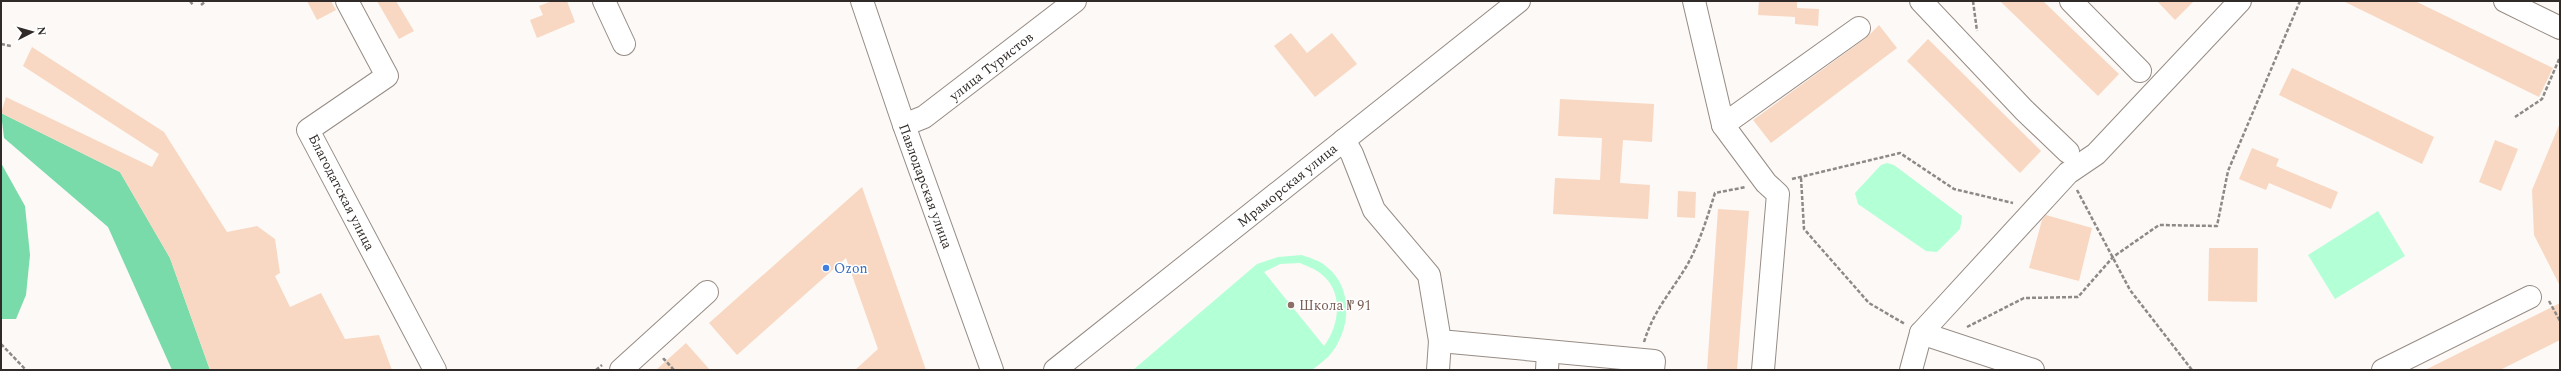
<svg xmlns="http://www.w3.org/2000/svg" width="2561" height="371" font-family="Spectral,serif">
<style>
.green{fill:#b3ffd6;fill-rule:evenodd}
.forest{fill:#7adbaa}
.building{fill:#f8d8c2}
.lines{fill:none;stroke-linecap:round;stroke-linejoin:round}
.minor-casing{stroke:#968c85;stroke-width:24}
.major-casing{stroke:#968c85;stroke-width:24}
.path{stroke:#8d8986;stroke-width:2.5;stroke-dasharray:4 2;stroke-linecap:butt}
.minor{stroke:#fff;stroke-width:22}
.major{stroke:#fff;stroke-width:22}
.shop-dot{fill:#3f7fe0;stroke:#fff;stroke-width:1.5}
.education-dot{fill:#8d6e63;stroke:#fff;stroke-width:1.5}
.labels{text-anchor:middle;stroke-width:3;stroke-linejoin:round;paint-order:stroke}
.street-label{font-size:14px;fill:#302b28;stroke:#fff}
.shop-label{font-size:14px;fill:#366cbe;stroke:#fff;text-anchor:start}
.education-label{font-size:14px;fill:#785e54;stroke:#fff;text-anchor:start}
</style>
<rect width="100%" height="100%" fill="#fdf9f6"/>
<!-- green -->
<g class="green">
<polygon points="1887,163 1894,165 1962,216 1960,229 1937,252 1926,251 1858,204 1855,193 1881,165"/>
<polygon points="2378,211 2405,256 2335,299 2308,255"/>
<path d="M1302,255C1310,258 1321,261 1327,267C1354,289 1351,331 1329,356C1324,361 1317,366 1312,370H1133L1257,264L1278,257ZM1300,263C1307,266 1315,269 1320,273C1344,290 1340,325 1324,346L1264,272L1280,264Z"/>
</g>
<!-- forest -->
<g class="forest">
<polygon points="1,113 120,172 170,258 210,370 172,370 108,227 4,138"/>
<polygon points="1,163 25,206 30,255 26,295 16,319 1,319"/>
</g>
<!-- building -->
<g class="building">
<polygon points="307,1 331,1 336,10 317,20"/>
<polygon points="377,1 396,1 414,31 399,39"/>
<polygon points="552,1 567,1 575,22 537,38 530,20 543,15 539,6"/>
<polygon points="1759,1 1797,1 1797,8 1819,9 1818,26 1795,24 1795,17 1758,15"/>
<polygon points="2000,1 2043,1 2119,74 2098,96"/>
<polygon points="2157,1 2194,1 2175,20"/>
<polygon points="2343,1 2415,1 2553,68 2539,97"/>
<polygon points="1879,25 1897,48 1771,143 1753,120 1866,38"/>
<polygon points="1291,33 1307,53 1332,33 1357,64 1315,97 1274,46"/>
<polygon points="1928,39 2041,151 2020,173 1907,61"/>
<polygon points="32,47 164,132 227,232 257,226 275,239 280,273 275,276 290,307 321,293 345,339 379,335 392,370 210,370 170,258 120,172 1,113 6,97 152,167 159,154 23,66"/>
<polygon points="2292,68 2434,137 2422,164 2279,95"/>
<polygon points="1560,99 1654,104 1652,142 1623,140 1620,183 1650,185 1648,219 1553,214 1555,178 1600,180 1602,138 1558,136"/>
<polygon points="2560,123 2560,286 2534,235 2532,190"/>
<polygon points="2495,140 2518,149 2501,191 2479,182"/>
<polygon points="2252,148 2279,159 2276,166 2338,192 2331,209 2269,183 2266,190 2239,179"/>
<polygon points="862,187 926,370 855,370 878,349 846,258 737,355 709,323"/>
<polygon points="1678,191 1696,192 1695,218 1677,217"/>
<polygon points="1718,209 1749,211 1737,370 1707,370"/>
<polygon points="2046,215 2092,228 2079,281 2029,268 2042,220"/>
<polygon points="2209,248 2258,248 2257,302 2208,301"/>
<polygon points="2560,303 2560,340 2500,370 2425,370"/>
<polygon points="686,343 710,370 656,370"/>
</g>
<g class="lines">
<defs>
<g id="minor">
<polyline points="347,1 387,76 308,130 435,370"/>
<polyline points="604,1 624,44"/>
<polyline points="862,1 904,125 992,370"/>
<polyline points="1694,1 1723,125 1766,183 1778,194 1763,370"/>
<polyline points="1921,1 2024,110 2068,152"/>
<polyline points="2071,1 2140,71"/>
<polyline points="904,125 924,117 1075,1"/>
<polyline points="1723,125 1859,28"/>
<polyline points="1344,140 1352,154 1374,210 1429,275 1440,341 1654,361 1653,370"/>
<polyline points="1921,333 2033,370"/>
<polyline points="621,370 707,292"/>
<polyline points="1055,370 1519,1"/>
<polyline points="1438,370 1440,341"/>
<polyline points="1547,370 1548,352"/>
<polyline points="1911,370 1921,333 2068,173 2096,154 2240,1"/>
<polyline points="2383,370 2530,297"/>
</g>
<polyline id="major" points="2505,1 2560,28"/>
</defs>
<!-- minor casing -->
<use href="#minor" class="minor-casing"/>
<!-- major casing -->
<use href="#major" class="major-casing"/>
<!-- path -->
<g class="path">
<polyline points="190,1 193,5"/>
<polyline points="1973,1 1977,31"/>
<polyline points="201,5 206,1"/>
<polyline points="1,44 11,46"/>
<polyline points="2515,117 2542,99 2560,57"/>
<polyline points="1801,178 1804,229 1869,303 1905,324"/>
<polyline points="1792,179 1900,153 1954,189 2013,203"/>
<polyline points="2077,190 2130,290 2192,370"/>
<polyline points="2549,301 2560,321"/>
<polyline points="1967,327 2024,298 2078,297 2113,257 2159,225 2217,226 2228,171 2300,1"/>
<path d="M1644,342C1654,310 1669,295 1686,267C1699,245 1707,218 1715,193L1746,187"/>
<polyline points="1,344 26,370"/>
<polyline points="663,360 664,359 674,370"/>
<polyline points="596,370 602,365"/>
</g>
<!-- minor -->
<use href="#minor" class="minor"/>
<!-- major -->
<use href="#major" class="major"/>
</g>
<!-- markers -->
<circle class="shop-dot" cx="826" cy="268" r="4"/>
<circle class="education-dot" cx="1291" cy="305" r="4"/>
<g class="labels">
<!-- street labels -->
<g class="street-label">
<text transform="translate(991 66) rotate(-38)" y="5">улица Туристов</text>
<text transform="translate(1287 185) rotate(-39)" y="5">Мраморская улица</text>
<text transform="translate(926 186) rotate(70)" y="5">Павлодарская улица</text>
<text transform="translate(342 192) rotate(63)" y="5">Благодатская улица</text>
</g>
<!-- shop labels -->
<g class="shop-label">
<text x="834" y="273">Ozon</text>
</g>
<!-- education labels -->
<g class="education-label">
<text x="1299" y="310">Школа № 91</text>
</g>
</g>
<!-- border -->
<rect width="2561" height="371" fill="none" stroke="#302b28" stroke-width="4"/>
<!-- north arrow -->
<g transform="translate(32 32) rotate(84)" stroke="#ffffff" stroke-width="3" paint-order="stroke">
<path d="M0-3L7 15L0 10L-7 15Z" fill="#302b28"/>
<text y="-6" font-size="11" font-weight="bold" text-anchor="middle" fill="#302b28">N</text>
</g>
</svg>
